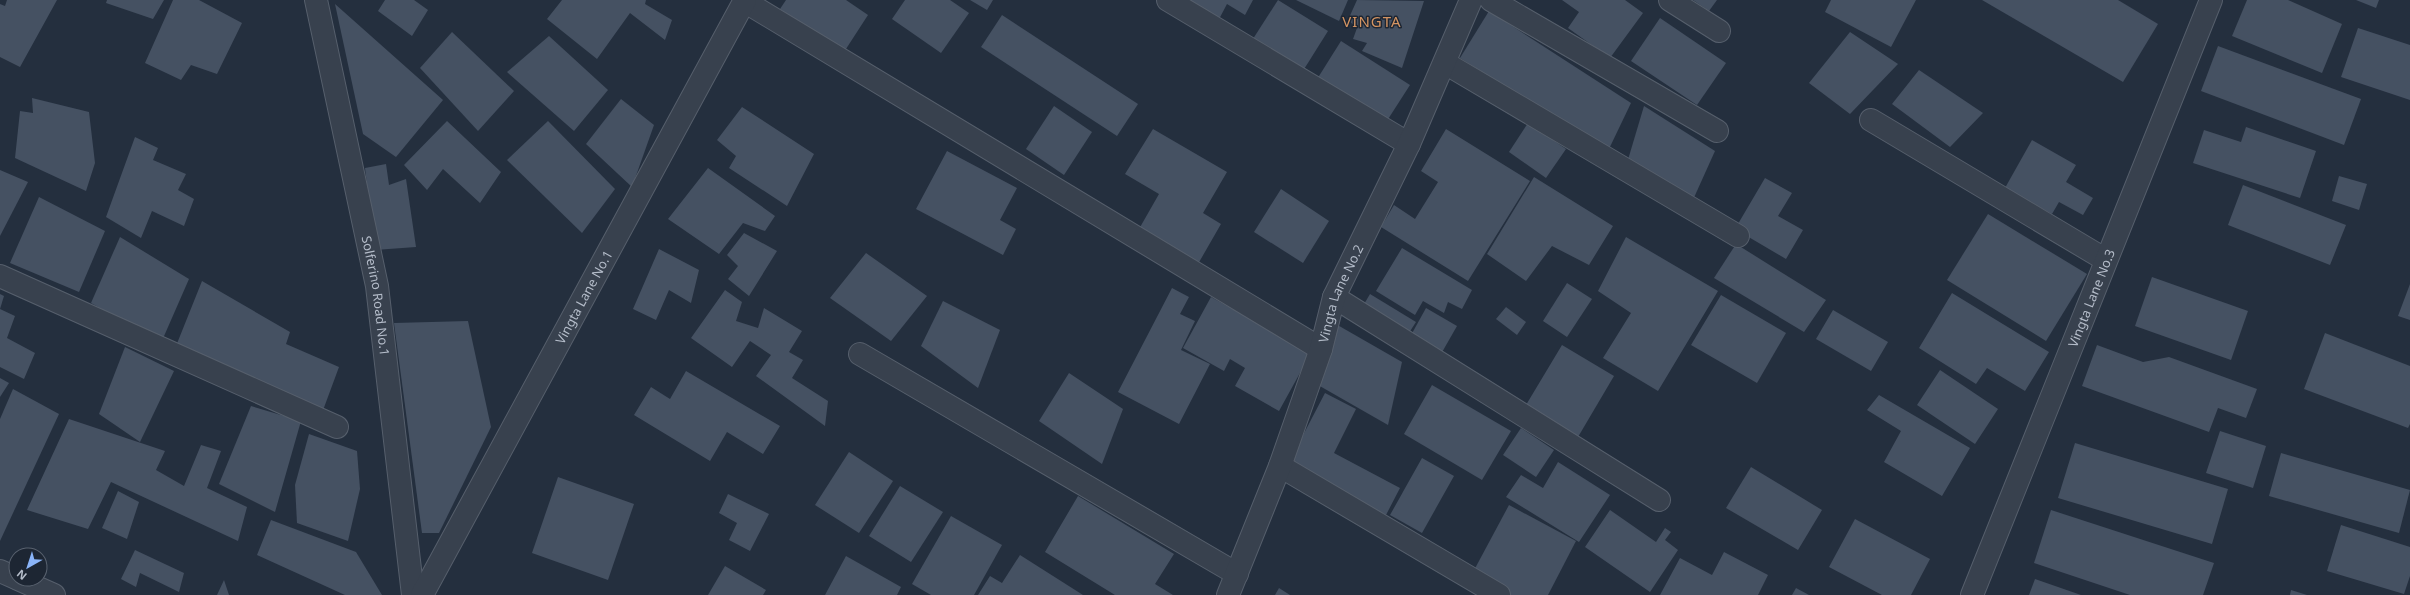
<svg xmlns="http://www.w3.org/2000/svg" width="2410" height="595" font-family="'Noto Sans',sans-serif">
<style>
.building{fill:#455162}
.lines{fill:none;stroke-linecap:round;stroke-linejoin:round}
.minor-casing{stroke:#565f6c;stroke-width:24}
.minor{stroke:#38414e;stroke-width:22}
.labels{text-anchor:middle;stroke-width:3;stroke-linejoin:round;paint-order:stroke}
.street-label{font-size:13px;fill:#b4bcc9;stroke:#1d2633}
.quarter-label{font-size:15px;letter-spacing:1px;fill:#d59563;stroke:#1d2633}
</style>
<rect width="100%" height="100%" fill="#242f3e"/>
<!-- building -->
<g class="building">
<polygon points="7,0 57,0 20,67 0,57 0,4 5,6"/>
<polygon points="107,0 164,0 153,19 106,3"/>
<polygon points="173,0 199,0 242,23 217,74 191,65 181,80 145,63"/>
<polygon points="385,0 414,0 428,10 412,36 378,11"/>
<polygon points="562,0 646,0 645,4 672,20 665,40 630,13 597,59 547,19"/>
<polygon points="786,0 846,0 868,15 844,52 780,9"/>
<polygon points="905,0 950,0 969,13 941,53 892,19"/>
<polygon points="970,0 993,0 987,10"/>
<polygon points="1180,0 1253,0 1245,15 1227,4 1217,23"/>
<polygon points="1278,0 1328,31 1301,74 1251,42"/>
<polygon points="1296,0 1348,0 1339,21"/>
<polygon points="1357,0 1424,1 1402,68 1362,51 1367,43 1353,39 1357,28 1348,20"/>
<polygon points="1562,0 1625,0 1643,13 1610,58 1568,28 1579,12"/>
<polygon points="1693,0 1717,0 1709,11"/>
<polygon points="1831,0 1916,0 1891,47 1825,12"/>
<polygon points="1982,0 2118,0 2158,24 2123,82"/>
<polygon points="2247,0 2288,0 2342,24 2322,73 2232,36"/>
<polygon points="2356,0 2379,0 2376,8"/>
<polygon points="335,4 443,100 396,157 363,134"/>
<polygon points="1489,11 1631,103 1608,151 1460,58"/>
<polygon points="1002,15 1138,104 1117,136 981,47"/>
<polygon points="1660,18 1726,63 1697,105 1631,61"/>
<polygon points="2358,28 2410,45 2410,100 2341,77"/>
<polygon points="452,32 514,91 478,131 420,68"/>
<polygon points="1850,32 1898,64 1850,114 1809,83"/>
<polygon points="549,36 608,90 574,131 507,72"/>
<polygon points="1341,41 1410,85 1383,127 1314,84"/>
<polygon points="2218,46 2361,99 2344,145 2201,91"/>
<polygon points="1919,70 1983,113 1950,147 1892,104"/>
<polygon points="32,98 89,112 95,163 86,191 15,158 20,111 33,113"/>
<polygon points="621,99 654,125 632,187 586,144"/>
<polygon points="1054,106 1092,132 1064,175 1026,149"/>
<polygon points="1644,106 1715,151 1692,202 1627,163"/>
<polygon points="742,107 814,154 787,206 729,168 736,156 717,140"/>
<polygon points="447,121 501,172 480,203 443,169 427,190 404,165"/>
<polygon points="548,121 615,189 582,233 507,160"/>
<polygon points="1528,123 1566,149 1546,178 1509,152"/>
<polygon points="2246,127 2316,151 2300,198 2193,163 2204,130 2241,142"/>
<polygon points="1153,129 1227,172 1203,213 1221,224 1198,264 1139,229 1159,194 1125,174"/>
<polygon points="1446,129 1530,181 1468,281 1381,227 1394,205 1415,219 1438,182 1421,171"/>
<polygon points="135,137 158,148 153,160 186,174 178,190 194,199 184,226 152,211 141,238 106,217"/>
<polygon points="2032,140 2076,165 2066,182 2093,198 2083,215 2059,202 2052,214 2005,188"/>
<polygon points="947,151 1017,188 1000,220 1016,229 1003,255 916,209"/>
<polygon points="386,164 389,185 406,179 416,247 375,250 365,168"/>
<polygon points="708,168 775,216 765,231 743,223 719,254 668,219"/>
<polygon points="0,170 28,182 0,236"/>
<polygon points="2339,176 2367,184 2359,210 2332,201"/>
<polygon points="1534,177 1613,226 1589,265 1552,246 1526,281 1487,254"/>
<polygon points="1765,178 1792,193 1778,216 1803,230 1786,259 1735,229"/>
<polygon points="2243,185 2346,225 2330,265 2228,225"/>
<polygon points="1281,189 1329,221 1303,263 1254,232"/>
<polygon points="39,197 105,231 79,292 10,263"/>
<polygon points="1988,214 2087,274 2046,341 1947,280"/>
<polygon points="744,233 777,251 749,296 728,279 738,266 727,255"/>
<polygon points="120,237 189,279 161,343 91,303"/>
<polygon points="1626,237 1718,291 1658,391 1603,358 1631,313 1598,291"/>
<polygon points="1736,244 1826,300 1804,332 1714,278"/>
<polygon points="1402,248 1472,290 1462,309 1448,302 1444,313 1423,301 1415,315 1376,291"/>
<polygon points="659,249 699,270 691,303 669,290 656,320 633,309"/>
<polygon points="866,253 927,296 891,341 830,298"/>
<polygon points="2152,277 2248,311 2231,360 2135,326"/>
<polygon points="202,281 290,332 286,344 339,367 322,413 174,351"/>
<polygon points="1567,283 1592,299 1567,337 1543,321"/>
<polygon points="2410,284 2410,320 2398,316"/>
<polygon points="1172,288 1189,297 1180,314 1195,321 1181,350 1210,364 1179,424 1118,392"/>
<polygon points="725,290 742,302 736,321 758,328 764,308 802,331 789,352 803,360 792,378 828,401 825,426 756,376 771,355 750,341 732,367 691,338"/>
<polygon points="1952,293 2049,352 2025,391 1987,368 1976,384 1919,348"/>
<polygon points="0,294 4,296 0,309"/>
<polygon points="1370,294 1416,322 1405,339 1360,311"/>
<polygon points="1721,295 1786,333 1757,383 1691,345"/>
<polygon points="1211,297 1311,353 1279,411 1235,386 1245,368 1230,359 1224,371 1183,348"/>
<polygon points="943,301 1000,330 978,388 921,346"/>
<polygon points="1506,307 1526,322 1517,335 1496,319"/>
<polygon points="1426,308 1457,326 1441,354 1410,337"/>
<polygon points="0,309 15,316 7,338 35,353 24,379 0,367"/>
<polygon points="1833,310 1888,342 1871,371 1816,339"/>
<polygon points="468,321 491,427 439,533 422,533 394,323"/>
<polygon points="1334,323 1402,362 1388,425 1318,385"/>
<polygon points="2325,333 2410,366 2410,424 2408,428 2304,389"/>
<polygon points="1562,345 1614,376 1578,437 1526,405"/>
<polygon points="2097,345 2143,362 2169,357 2257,389 2246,418 2218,408 2209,432 2082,386"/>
<polygon points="125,347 174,371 140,442 99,414"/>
<polygon points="1940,370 1998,409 1975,444 1917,405"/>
<polygon points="686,371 780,426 763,454 727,432 710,461 634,415 651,387 670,399"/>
<polygon points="1069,373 1123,409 1102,464 1039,421"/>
<polygon points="0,378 9,383 0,397"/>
<polygon points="1432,385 1511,431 1482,480 1404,434"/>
<polygon points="13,389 59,414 0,541 0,419"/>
<polygon points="1325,393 1356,409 1334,453 1400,488 1386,515 1288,464"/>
<polygon points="1879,395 1970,448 1942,496 1884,462 1901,431 1867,410"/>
<polygon points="251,406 301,421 275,512 219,484"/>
<polygon points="69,419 165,451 156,470 184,486 201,445 221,451 207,488 247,507 238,541 111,482 88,529 27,510"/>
<polygon points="1521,428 1554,450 1536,477 1503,455"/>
<polygon points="2220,431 2266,446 2253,488 2206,473"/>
<polygon points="309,434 357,451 360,489 348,541 297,523 295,485"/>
<polygon points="2075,443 2228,489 2212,544 2058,498"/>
<polygon points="849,452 893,481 859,533 815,505"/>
<polygon points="2281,453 2410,490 2399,533 2269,496"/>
<polygon points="1422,458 1454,476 1422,533 1390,515"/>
<polygon points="1558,462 1610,495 1579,542 1506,497 1521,475 1543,488"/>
<polygon points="1751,467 1822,510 1798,550 1726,508"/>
<polygon points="558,477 634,504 608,580 532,553"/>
<polygon points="900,486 943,512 911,562 869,536"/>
<polygon points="118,491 139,502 127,539 102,528"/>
<polygon points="728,494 769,514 750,551 729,540 737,523 719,513"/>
<polygon points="1078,496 1174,554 1155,584 1173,595 1115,595 1045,552"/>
<polygon points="1509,505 1576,541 1548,595 1510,595 1472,574"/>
<polygon points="1610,510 1656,542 1665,528 1671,532 1665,540 1678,550 1650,592 1585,547"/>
<polygon points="2051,510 2214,563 2203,595 2130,595 2034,563"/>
<polygon points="951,516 1002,545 974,595 931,595 912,584"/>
<polygon points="1855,519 1930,559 1911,595 1882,595 1829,567"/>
<polygon points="271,520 356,552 382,595 345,595 257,555"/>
<polygon points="2341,525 2410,547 2410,576 2404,594 2327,571"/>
<polygon points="135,550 184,573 179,592 140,573 136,587 121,579"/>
<polygon points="1724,552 1768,575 1758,595 1660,595 1680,558 1712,575"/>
<polygon points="1020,555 1083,595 978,595 990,576 1002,583"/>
<polygon points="846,556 901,587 897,595 825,595"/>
<polygon points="725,566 766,590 763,595 708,595"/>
<polygon points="2035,579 2081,595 2029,595"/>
<polygon points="224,580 229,595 217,595"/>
<polygon points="1279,588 1290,595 1275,595"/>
<polygon points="1796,588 1809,595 1792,595"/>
<polygon points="2291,590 2307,595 2290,595"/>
</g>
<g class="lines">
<defs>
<g id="minor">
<path id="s1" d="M316,0L377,286L413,595"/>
<polyline points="1168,0 1409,144"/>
<polyline points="1491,0 1717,131"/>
<polyline points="1670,0 1719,31"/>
<polyline points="744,1 1321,349"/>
<polyline points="1445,63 1738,236"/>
<polyline points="1871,120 2106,260"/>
<polyline points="0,276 337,427"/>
<polyline points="1334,297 1659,500"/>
<polyline points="860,354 1237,574"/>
<polyline points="1280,466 1499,595"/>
<polyline points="0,571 16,578"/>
<polyline points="18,579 54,595"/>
<path id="s2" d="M422,595L745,0"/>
<path id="s3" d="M1228,595L1280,466L1321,349L1334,297L1409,144L1471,0"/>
<path id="s4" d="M1972,595L2211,0"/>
</g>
</defs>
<!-- minor casing -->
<use href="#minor" class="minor-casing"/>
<!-- minor -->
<use href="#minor" class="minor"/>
</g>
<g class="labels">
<!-- street labels -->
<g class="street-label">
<text dy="5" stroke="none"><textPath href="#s3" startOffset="322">Vingta Lane No.2</textPath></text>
<text dy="5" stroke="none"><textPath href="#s1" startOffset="302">Solferino Road No.1</textPath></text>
<text dy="5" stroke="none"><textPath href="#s2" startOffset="339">Vingta Lane No.1</textPath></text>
<text dy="5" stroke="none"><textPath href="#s4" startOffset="320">Vingta Lane No.3</textPath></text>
</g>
<!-- quarter labels -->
<g class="quarter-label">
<text x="1372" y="27">VINGTA</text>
</g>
</g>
<!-- north arrow -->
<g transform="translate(28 567) rotate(219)"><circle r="19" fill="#1d2633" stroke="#59626f"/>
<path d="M0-3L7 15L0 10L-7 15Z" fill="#8ab4f8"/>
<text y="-6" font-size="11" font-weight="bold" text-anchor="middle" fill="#b4bcc9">N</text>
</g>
</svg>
